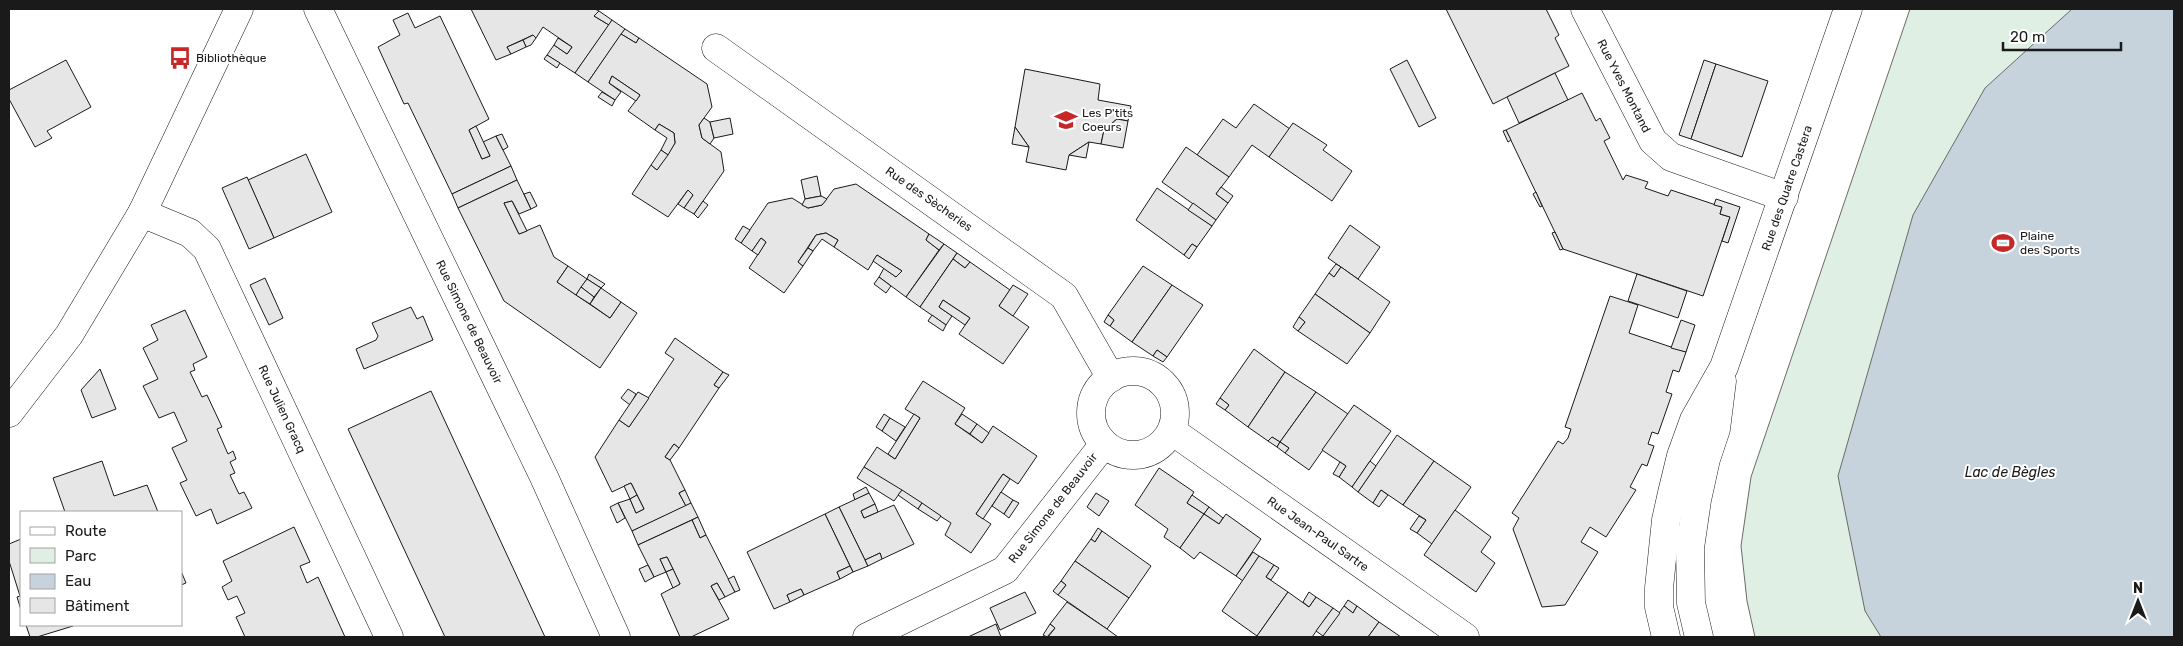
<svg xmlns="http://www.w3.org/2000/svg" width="2183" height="646" font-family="Rubik,sans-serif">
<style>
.green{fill:#e0efe3;stroke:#6a6a6a}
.water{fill:#c6d2dc;stroke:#6a6a6a}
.building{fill:#e6e6e6;stroke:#1a1a1a}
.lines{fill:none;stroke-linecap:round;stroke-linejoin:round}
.street-casing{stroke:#1a1a1a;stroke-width:29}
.secondary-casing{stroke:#1a1a1a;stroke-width:29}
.street{stroke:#fff;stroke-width:28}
.secondary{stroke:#fff;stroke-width:28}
.labels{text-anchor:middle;stroke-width:4;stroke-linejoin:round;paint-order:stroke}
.poi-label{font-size:12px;fill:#1a1a1a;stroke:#fff;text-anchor:start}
.street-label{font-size:12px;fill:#1a1a1a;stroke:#fff}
.water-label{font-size:14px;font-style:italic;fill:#1a1a1a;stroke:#fff}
</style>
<rect width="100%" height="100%" fill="#fff"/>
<!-- green -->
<polygon class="green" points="1910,9 2174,9 2174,637 1755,637 1747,601 1741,546 1751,477"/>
<!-- water -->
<polygon class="water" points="2072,9 2174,9 2174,637 1881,637 1865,611 1838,476 1913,215 1985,88"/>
<!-- building -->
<g class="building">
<polygon points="471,9 595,9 599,11 594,16 609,25 575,73 547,55 554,45 567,54 572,47 543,27 536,38 533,35 507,47 511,54 496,60"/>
<polygon points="1446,9 1546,9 1559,35 1555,38 1569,66 1493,104"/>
<polygon points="599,11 612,20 609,25 594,16"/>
<polygon points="408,13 415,28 440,16 489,119 469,130 482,159 490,156 483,142 496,136 511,166 452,194 408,103 404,104 378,47 400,35 393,20"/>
<polygon points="612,20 625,29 588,82 575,73"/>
<polygon points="625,29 639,38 636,43 621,34"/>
<polygon points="621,34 636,43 639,38 707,84 712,107 699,125 702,138 721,152 724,171 694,214 684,208 693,195 688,190 668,217 632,194 651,165 657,170 675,143 674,133 659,124 655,130 628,111 640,95 612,76 609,83 621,92 615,100 588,82"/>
<polygon points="533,35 536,38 531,45 526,47 523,40"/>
<polygon points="558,38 572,47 567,54 554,45"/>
<polygon points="523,40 526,47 511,54 507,47"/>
<polygon points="547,55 560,63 557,68 544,59"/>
<polygon points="66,60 91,107 47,131 52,138 35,147 9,99 9,90"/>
<polygon points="1407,60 1436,118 1419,127 1390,69"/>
<polygon points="1704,60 1716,64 1691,139 1679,135"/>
<polygon points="1716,64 1768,81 1742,157 1691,139"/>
<polygon points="1025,69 1100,84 1098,100 1131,106 1128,121 1117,119 1104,130 1101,144 1089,142 1069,155 1066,170 1026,162 1029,147 1015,127"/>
<polygon points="1555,73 1568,100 1519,123 1507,97"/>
<polygon points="612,76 640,95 636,101 609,83"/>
<polygon points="602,92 615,100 612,106 598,97"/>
<polygon points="1582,93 1596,121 1600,118 1610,138 1604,141 1623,180 1626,175 1648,182 1645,188 1668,196 1671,190 1722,207 1720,214 1730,217 1703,296 1563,249 1506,130"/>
<polygon points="1254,104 1290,129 1269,157 1252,145 1229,177 1197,155 1223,119 1236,128"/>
<polygon points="704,118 710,122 714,138 710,144 702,138 699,125"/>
<polygon points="730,118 733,134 714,138 710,122"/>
<polygon points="1117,119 1128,121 1123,148 1101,144 1104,130"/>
<polygon points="1293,123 1327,145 1323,150 1352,171 1332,201 1269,157"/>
<polygon points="659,124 674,133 675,143 668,155 661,150 667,138 655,130"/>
<polygon points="476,126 490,156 482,159 469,130"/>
<polygon points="1015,127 1029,147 1012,144"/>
<polygon points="1506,130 1511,140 1508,142 1503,131"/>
<polygon points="502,134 508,147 503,150 496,136"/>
<polygon points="1089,142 1086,158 1069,155"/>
<polygon points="1186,147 1229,177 1216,194 1228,203 1216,220 1162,182"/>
<polygon points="661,150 668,155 657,170 651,165"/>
<polygon points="306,154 332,212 274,238 248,180"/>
<polygon points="511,166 517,180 458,208 452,194"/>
<polygon points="817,176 821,196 805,199 801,180"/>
<polygon points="247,177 274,238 249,249 222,188"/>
<polygon points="517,180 531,209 519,214 512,201 504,203 519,234 540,225 554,257 568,266 557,282 610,318 621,302 637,313 600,368 504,301 458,208"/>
<polygon points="856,184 929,234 926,240 939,250 906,297 879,277 884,268 896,277 902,271 877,255 868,270 834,247 838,240 826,233 816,235 798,262 803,266 784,293 749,268 766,242 761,238 752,251 741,243 768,203 792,198 808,208 822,205 834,189"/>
<polygon points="1221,187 1233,196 1228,203 1216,194"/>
<polygon points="1157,188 1212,226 1197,247 1192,244 1184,255 1136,220"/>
<polygon points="688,190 693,195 684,208 678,204"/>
<polygon points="530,192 537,206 531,209 524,194"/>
<polygon points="1536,192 1542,206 1540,207 1533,194"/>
<polygon points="821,196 827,199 822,205 808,208 802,205 805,199"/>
<polygon points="1716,199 1740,207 1728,243 1722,241 1730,217 1720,214 1722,207 1714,205"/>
<polygon points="512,201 527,231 519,234 504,203"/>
<polygon points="703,201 708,205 698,218 694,214"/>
<polygon points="1193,203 1216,220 1212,226 1188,210"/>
<polygon points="1350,225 1380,247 1358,279 1328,258"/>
<polygon points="743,226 750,230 741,243 735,239"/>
<polygon points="1555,232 1563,249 1560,250 1552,233"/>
<polygon points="826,233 838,240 834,247 822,239 813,251 808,248 816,235"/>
<polygon points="929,234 944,244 939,250 926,240"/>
<polygon points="761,238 766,242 758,255 752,251"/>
<polygon points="944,244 957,253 920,307 906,297"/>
<polygon points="1192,244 1197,247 1189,259 1184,255"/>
<polygon points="808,248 813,251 803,266 798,262"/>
<polygon points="957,253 970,262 965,268 953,259"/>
<polygon points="877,255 902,271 896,277 873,261"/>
<polygon points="953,259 965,268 970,262 1010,290 999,306 1029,327 1003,364 959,334 970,318 943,300 939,307 952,316 946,325 920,307"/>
<polygon points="1336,264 1341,267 1334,277 1329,273"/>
<polygon points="568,266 587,279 576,295 557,282"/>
<polygon points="1143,266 1172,285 1132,342 1110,326 1114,320 1108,315"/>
<polygon points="1341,267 1390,302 1370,333 1315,294 1329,273 1334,277"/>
<polygon points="589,274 605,284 601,288 587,279"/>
<polygon points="1637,274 1687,291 1678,318 1628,301"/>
<polygon points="879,277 891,286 886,293 874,284"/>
<polygon points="265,278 283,318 269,325 250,285"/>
<polygon points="587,279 601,288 594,297 581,287"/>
<polygon points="1013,285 1028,294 1013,316 999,306"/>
<polygon points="1172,285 1203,305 1167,357 1157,350 1153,356 1132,342"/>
<polygon points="581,287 594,297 590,304 576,295"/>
<polygon points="601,288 621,302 610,318 590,304"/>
<polygon points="1315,294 1370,333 1347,364 1298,331 1305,322 1299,317"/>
<polygon points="1610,296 1638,305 1629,333 1686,352 1679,372 1673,370 1666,392 1672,394 1658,434 1652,432 1648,444 1654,446 1647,466 1642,464 1630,487 1636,490 1606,537 1590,527 1581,542 1598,552 1565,605 1542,607 1513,529 1519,518 1512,513 1558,441 1563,444 1568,438 1571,429 1565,427"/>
<polygon points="943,300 970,318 965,325 939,307"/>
<polygon points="411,307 417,319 423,316 433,340 364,369 356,349 376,340 378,336 372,323"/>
<polygon points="185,310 207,357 193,364 195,370 190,372 202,397 207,395 222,427 217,429 228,454 233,451 236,459 230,462 235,473 230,475 239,494 244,492 252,508 217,524 211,509 196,516 180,483 187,480 172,448 187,441 174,412 159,418 143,386 158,379 143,348 158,340 151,325"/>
<polygon points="932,315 946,325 943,331 928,321"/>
<polygon points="1108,315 1114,320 1110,326 1104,322"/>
<polygon points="1299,317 1305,322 1298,331 1293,327"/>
<polygon points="1681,320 1695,325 1686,352 1671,348"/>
<polygon points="675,338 723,372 714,385 719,388 679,448 674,444 665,457 670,460 685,490 679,493 686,506 632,531 618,503 630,499 636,513 644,509 631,483 612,492 595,457 619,420 629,427 674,359 665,353"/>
<polygon points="1254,349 1285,372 1248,427 1225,410 1229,405 1220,398"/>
<polygon points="1157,350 1167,357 1163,362 1153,356"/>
<polygon points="100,369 116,409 92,418 81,390"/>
<polygon points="723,372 729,375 719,388 714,385"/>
<polygon points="1285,372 1316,392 1280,442 1272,437 1268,441 1248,427"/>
<polygon points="923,381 965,408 955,424 982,443 993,426 1037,456 1018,484 1003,474 976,514 991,524 971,553 945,535 951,523 864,467 877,447 895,459 920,418 905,409"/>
<polygon points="628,389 636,394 630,405 621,398"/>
<polygon points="431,391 545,637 445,637 348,429"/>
<polygon points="638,392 649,398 629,427 619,420"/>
<polygon points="1316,392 1348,414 1309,470 1285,453 1289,448 1280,442"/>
<polygon points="1220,398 1229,405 1225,410 1216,404"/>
<polygon points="1354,405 1391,431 1352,487 1339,477 1346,466 1322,450"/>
<polygon points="884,414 890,418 882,431 876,427"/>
<polygon points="914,414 920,418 895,459 888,454"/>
<polygon points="962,414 977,424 970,434 955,424"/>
<polygon points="890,418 905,427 896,441 882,431"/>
<polygon points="977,424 989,433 982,443 970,434"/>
<polygon points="1397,435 1434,461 1403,505 1381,490 1373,503 1358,492"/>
<polygon points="1272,437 1280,442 1277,447 1268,441"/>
<polygon points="1280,442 1289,448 1285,453 1277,447"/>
<polygon points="674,444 679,448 670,460 665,457"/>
<polygon points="102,461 114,496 147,485 158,512 65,512 53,478"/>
<polygon points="1370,461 1376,466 1358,492 1352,487"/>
<polygon points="1434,461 1471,487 1432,544 1417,533 1426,520 1403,505"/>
<polygon points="1340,462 1346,466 1339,477 1333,474"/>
<polygon points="864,467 902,490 894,501 857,478"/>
<polygon points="1159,468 1194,492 1187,503 1204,514 1180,548 1164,537 1168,529 1135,505"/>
<polygon points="1003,474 1010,479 983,519 976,514"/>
<polygon points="631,483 637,495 630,499 624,486"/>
<polygon points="866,487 869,493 855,500 853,494"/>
<polygon points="685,490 691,503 686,506 679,493"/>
<polygon points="902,490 922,503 918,509 898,495"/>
<polygon points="1381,490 1388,495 1379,507 1373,503"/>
<polygon points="1001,492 1013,500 1004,514 992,506"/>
<polygon points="869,493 875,504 861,511 864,518 894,505 914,544 882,559 880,553 865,560 839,507"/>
<polygon points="1096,493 1109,501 1099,516 1087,507"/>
<polygon points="637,495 644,509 636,513 630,499"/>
<polygon points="1192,495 1209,507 1204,514 1187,503"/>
<polygon points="1013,500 1019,503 1009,518 1004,514"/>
<polygon points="618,503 625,518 617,523 610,507"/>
<polygon points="691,503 698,517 638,545 632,531"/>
<polygon points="922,503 941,516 937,521 918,509"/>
<polygon points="875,504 878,512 864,518 861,511"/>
<polygon points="839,507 868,566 853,572 825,514"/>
<polygon points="1209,507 1223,518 1219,524 1204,514"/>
<polygon points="1455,510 1491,537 1481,552 1495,563 1476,592 1424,555"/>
<polygon points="825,514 850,566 837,572 840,579 804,595 801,589 787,595 790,602 774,609 747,552"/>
<polygon points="1204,514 1219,524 1226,514 1261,539 1236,576 1200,552 1194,559 1180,548"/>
<polygon points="1419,516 1426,520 1417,533 1410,529"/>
<polygon points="698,517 706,535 700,538 692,520"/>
<polygon points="692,520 700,538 706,535 735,592 725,597 717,583 711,586 729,619 691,637 680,637 661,594 680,584 667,557 660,559 666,572 654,577 638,545"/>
<polygon points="294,527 310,562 300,566 307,583 318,577 345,637 245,637 236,617 245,613 237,596 228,600 222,587 232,581 223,561"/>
<polygon points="1098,528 1102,531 1095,542 1091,539"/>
<polygon points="1102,531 1151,566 1129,598 1075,561 1091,539 1095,542"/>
<polygon points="21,539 21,610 17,597 20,596 9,561 9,544"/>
<polygon points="1253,552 1259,556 1243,581 1236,576"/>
<polygon points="880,553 882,559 868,566 865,560"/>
<polygon points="1259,556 1274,565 1266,577 1288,592 1257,636 1222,611"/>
<polygon points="667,557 673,569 666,572 660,559"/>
<polygon points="1075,561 1129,598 1107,629 1058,595 1066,585 1061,581"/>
<polygon points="648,565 654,577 645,582 639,569"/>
<polygon points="1274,565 1279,568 1271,580 1266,577"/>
<polygon points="850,566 853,572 840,579 837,572"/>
<polygon points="673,569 680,584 673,588 666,572"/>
<polygon points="181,571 186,583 181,585"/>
<polygon points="734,576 740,590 735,592 728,579"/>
<polygon points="1061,581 1066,585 1058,595 1053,591"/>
<polygon points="717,583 725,597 719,600 711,586"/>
<polygon points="801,589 804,595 790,602 787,595"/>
<polygon points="1025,592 1036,613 1000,630 990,608"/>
<polygon points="1288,592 1309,607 1316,597 1333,608 1312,637 1259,637 1257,636"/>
<polygon points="1309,592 1316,597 1309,607 1303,602"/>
<polygon points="1348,600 1357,606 1353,613 1344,606"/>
<polygon points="1067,602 1107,629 1118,637 1048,637 1055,628 1050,624"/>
<polygon points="1344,606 1353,613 1357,606 1379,622 1368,637 1322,637"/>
<polygon points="1333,608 1340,613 1323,636 1316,631"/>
<polygon points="1379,622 1401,637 1368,637"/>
<polygon points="996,624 1001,637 968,637"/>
<polygon points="1050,624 1055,628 1047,637 1043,635"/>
<polygon points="26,625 73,625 73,626 37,637 30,637"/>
</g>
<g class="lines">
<defs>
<g id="street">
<polyline points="318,9 544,477 616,637"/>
<polyline points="1585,9 1653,141 1671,157 1784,197"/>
<polyline points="716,48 1064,296 1111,378"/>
<polyline points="142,213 190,233 207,249 389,637"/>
<circle cx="1133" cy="413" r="42"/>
<polyline points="1172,431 1465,637"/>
<polyline points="867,637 1005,570 1104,444"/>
</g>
<g id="secondary">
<polyline points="9,413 69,335 142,213 239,9"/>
<polyline points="1666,637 1659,607 1659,588 1666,520 1672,493 1681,456 1694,420 1724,367 1848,9"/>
<polyline points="1699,637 1691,603 1690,548 1697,500 1706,459 1716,429 1722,381"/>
</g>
</defs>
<!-- street casing -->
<use href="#street" class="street-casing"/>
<!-- secondary casing -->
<use href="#secondary" class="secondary-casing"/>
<!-- street -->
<use href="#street" class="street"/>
<!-- secondary -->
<use href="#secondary" class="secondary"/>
</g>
<!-- icons -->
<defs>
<symbol id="bus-bare" viewBox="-9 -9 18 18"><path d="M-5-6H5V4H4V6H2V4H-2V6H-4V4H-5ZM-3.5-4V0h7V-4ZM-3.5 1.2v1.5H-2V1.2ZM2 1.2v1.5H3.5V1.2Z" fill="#c62828" stroke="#fff" stroke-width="2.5" paint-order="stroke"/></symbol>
<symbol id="school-bare" viewBox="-9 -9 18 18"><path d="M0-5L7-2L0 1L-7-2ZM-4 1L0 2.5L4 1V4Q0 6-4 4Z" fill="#c62828" stroke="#fff" stroke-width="2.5" paint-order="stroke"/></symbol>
<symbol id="stadium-bare" viewBox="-9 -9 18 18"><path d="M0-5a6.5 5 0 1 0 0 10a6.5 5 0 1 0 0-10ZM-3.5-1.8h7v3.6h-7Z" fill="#c62828" stroke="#fff" stroke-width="2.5" paint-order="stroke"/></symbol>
</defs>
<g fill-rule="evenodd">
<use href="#bus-bare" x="164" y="42" width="32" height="32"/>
<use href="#school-bare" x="1050" y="104" width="32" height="32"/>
<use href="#stadium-bare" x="1987" y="227" width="32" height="32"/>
</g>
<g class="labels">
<!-- poi labels -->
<g class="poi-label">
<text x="196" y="62">Bibliothèque</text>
<text x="1082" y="117">Les P'tits<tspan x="1082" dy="14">Coeurs</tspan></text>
<text x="2020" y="240">Plaine<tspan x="2020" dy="14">des Sports</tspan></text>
</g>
<!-- street labels -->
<g class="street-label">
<text transform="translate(1624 86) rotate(63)" y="4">Rue Yves Montand</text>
<text transform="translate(1787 188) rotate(-71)" y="4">Rue des Quatre Castera</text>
<text transform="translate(929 199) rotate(35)" y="4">Rue des Sècheries</text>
<text transform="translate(469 322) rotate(64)" y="4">Rue Simone de Beauvoir</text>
<text transform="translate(282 409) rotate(65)" y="4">Rue Julien Gracq</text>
<text transform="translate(1053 508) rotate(-52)" y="4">Rue Simone de Beauvoir</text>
<text transform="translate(1318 534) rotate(35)" y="4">Rue Jean-Paul Sartre</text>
</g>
<!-- water labels -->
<g class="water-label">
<text x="2010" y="477">Lac de Bègles</text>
</g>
</g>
<!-- border -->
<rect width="2183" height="646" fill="none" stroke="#1a1a1a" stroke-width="20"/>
<!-- legend -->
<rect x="20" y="511" width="162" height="115" fill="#ffffff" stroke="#a3a3a3"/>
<rect x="30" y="527" width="25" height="8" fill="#ffffff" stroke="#a3a3a3"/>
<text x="65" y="536" font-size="15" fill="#1a1a1a">Route</text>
<rect x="30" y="548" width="25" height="15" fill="#e0efe3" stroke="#a3a3a3"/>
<text x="65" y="561" font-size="15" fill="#1a1a1a">Parc</text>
<rect x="30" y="574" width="25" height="15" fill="#c6d2dc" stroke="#a3a3a3"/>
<text x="65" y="586" font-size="15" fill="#1a1a1a">Eau</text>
<rect x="30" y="598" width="25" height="15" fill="#e6e6e6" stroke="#a3a3a3"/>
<text x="65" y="611" font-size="15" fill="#1a1a1a">Bâtiment</text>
<!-- north arrow -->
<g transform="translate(2138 601)" stroke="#ffffff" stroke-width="4" paint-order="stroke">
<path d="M0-4L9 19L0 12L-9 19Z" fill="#1a1a1a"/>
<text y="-8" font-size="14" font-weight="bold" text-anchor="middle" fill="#1a1a1a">N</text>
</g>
<!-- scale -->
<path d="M2003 42v8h118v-8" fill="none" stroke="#1a1a1a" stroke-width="2.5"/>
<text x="2010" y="42" font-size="15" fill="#1a1a1a" stroke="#ffffff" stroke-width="4" paint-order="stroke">20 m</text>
</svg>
